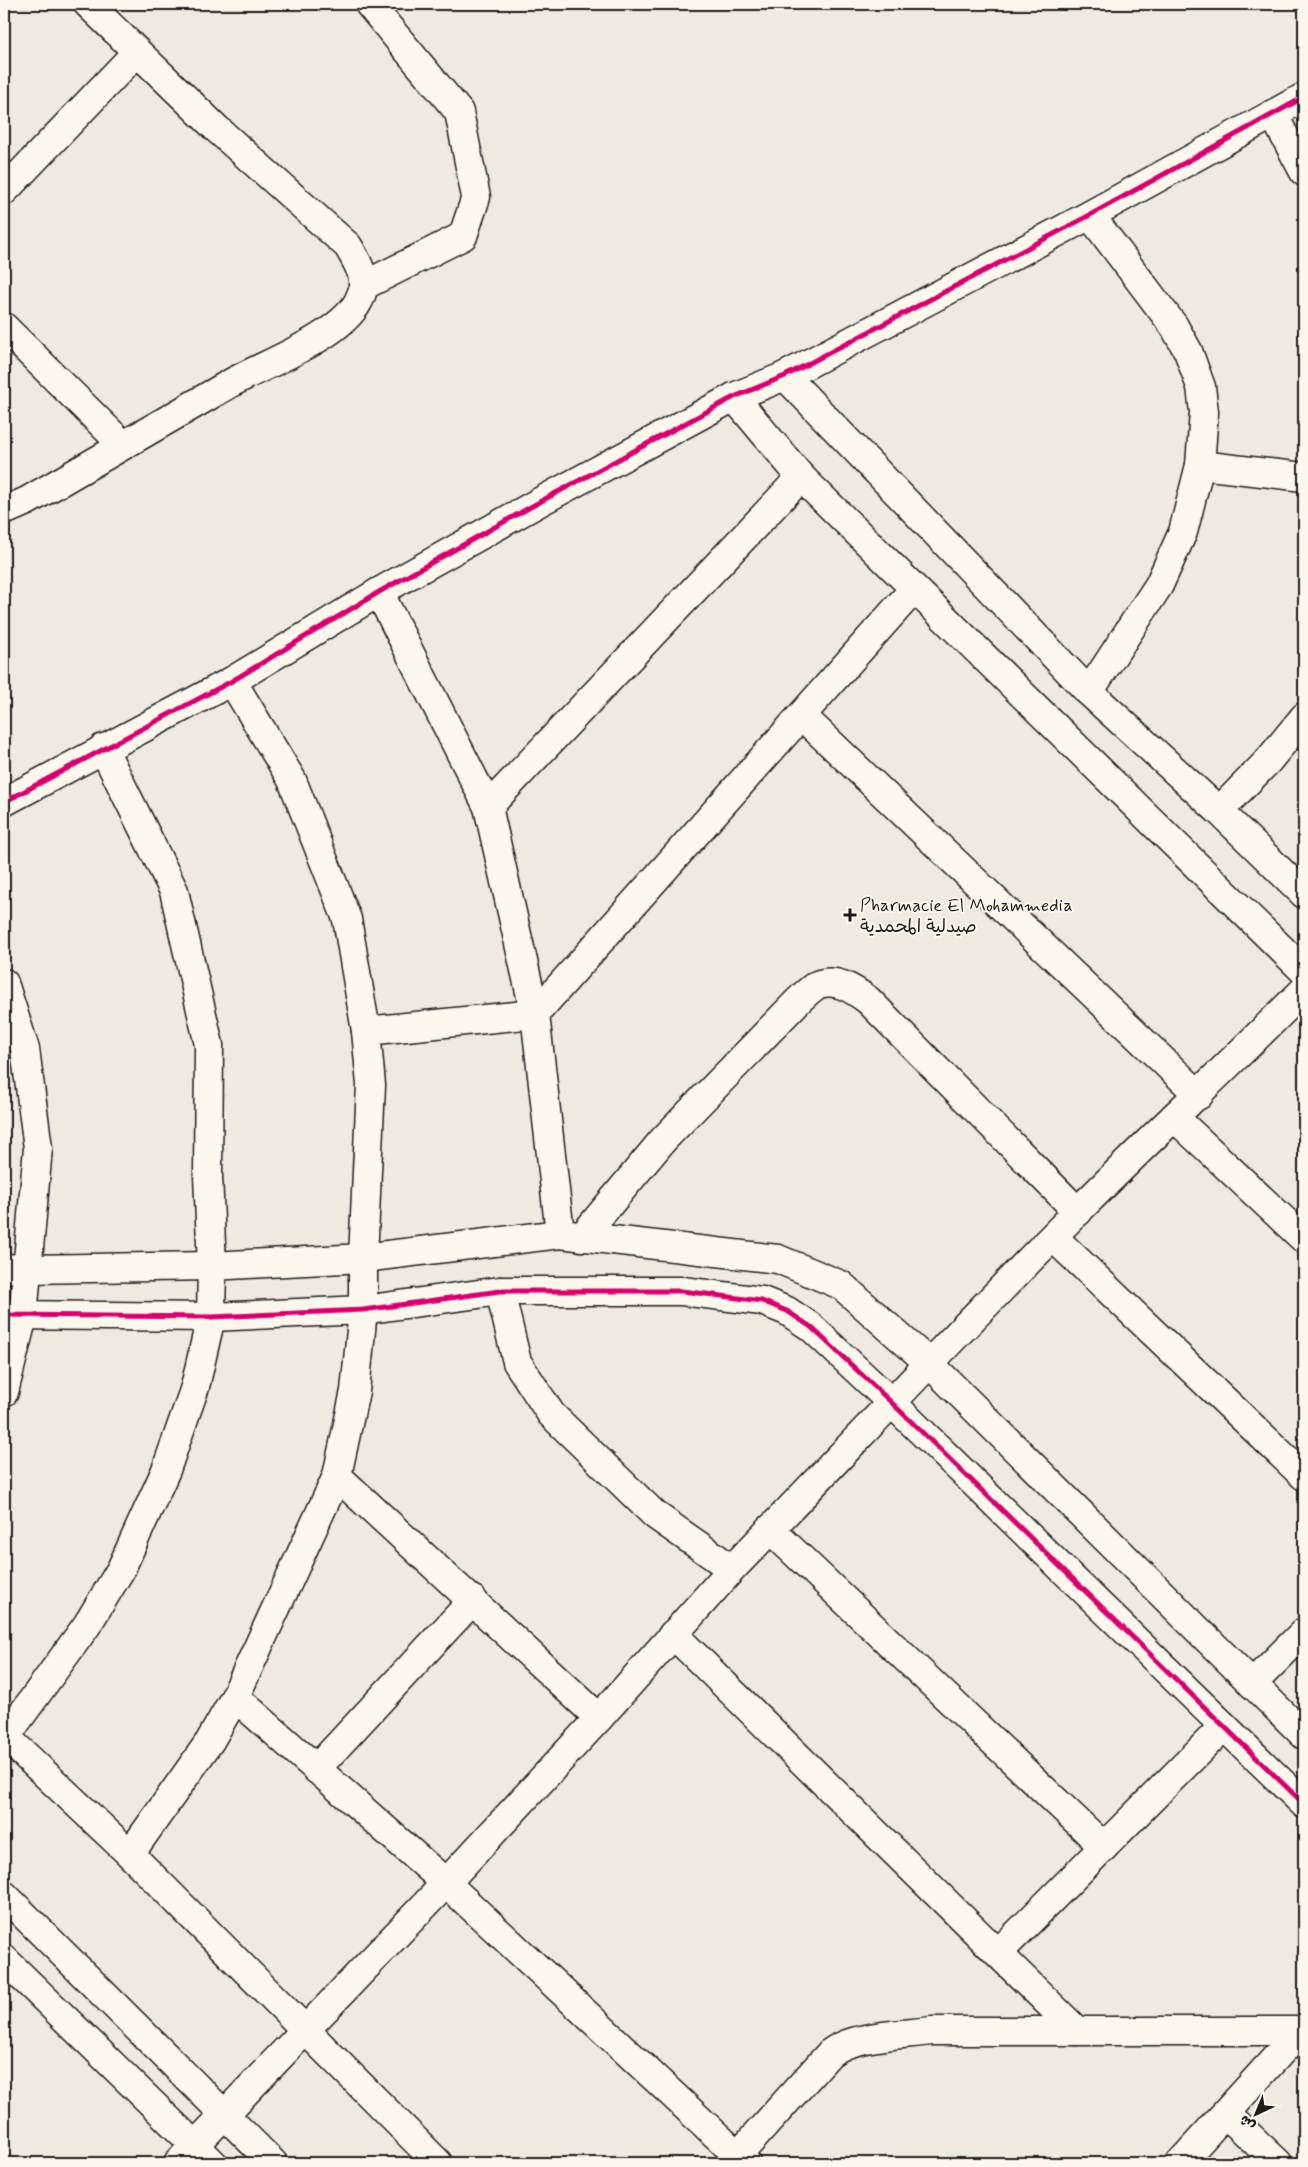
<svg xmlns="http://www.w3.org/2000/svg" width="1308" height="2167" font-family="Mynerve,'Playpen Sans Arabic',sans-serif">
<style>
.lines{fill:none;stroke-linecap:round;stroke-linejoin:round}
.minor-casing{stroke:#1c1c1c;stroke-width:31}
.minor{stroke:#fbf7ec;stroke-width:28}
.cycleway-casing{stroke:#fbf7ec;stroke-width:8}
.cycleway{stroke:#d6006c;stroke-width:5}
.poi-dot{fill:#1c1c1c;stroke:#fbf7ec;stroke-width:2}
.labels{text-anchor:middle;stroke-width:4;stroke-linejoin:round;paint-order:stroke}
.poi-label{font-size:18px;fill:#1c1c1c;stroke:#fbf7ec;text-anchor:start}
</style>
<rect width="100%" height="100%" fill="#eeeadf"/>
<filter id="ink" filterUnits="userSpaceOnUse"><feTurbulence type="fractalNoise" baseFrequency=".02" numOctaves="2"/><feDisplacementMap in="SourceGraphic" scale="10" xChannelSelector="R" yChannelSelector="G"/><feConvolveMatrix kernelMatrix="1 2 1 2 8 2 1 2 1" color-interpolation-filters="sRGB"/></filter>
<g filter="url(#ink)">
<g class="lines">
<defs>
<g id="minor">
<polyline points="1273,114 1304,172"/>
<polyline points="4,191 137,52"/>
<polyline points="365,285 463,236 476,197 459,112 369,4"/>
<polyline points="4,327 123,445"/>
<polyline points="785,376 1089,692 1219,811 1304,894"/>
<polyline points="734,397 801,477 1304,971"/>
<polyline points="1200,465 1304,477"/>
<path d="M4,511L27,501C95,462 163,422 231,383C267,363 339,337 358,302C370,281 359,265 348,246L217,129L88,4"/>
<polyline points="379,592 488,807 535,1014 560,1234"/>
<polyline points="1089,692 1159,585 1183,532 1200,465 1204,412 1201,387 1188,351 1174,326 1090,215"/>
<polyline points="802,716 1199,1095"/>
<polyline points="4,802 232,681 379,592 543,500 734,397 785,376 1090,215 1304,97"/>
<polyline points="488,807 801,477"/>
<polyline points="1219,811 1268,761 1304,717"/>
<polyline points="4,983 25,1049 38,1148 23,1316 4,1392"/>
<polyline points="366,1031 535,1014 914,589"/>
<polyline points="1174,1117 1304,1239"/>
<path d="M582,1237L663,1140L796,1003C802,997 810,989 817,985C836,977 854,990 868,1000L1078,1212"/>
<polyline points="1053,1237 1304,1476"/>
<polyline points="4,1268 28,1269 212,1266 363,1258 560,1234 778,1259 841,1285 929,1363 1304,1735"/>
<path d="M500,1291L517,1362L551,1414L655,1515L732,1569C847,1450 961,1328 1079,1210C1153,1136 1230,1064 1304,990"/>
<polyline points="4,1315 211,1317 363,1310 500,1291 682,1291 762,1301 787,1311 811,1327 892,1403 1304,1804"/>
<polyline points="770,1529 1104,1847"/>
<polyline points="673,1634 1077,2031"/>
<polyline points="1252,1684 1304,1632"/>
<polyline points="235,1697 446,1883 746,2163"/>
<polyline points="599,1718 732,1569"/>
<polyline points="6,1737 130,1854 438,2163"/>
<polyline points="4,1739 87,1625 121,1569 166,1470 195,1387 211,1317 212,1266 208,1175 209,1045 174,891 103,748"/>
<polyline points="316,1769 473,1600"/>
<polyline points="130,1854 210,1741 235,1697 337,1476 355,1391 363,1310 363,1258 371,1085 366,1031 347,919 292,780 232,681"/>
<polyline points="4,1895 273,2163"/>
<polyline points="998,1953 1224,1726"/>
<polyline points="4,1959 213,2163"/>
<polyline points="1226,2114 1278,2163"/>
<polyline points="178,2163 446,1883 599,1718 337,1476"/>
<path d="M731,2163L830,2053C854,2035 901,2035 931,2031H1304"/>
<polyline points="1180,2163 1300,2031"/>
</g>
</defs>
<!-- minor casing -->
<use href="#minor" class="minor-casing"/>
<!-- minor -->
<use href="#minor" class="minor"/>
<defs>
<g id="cycleway">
<polyline points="4,802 232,681 379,592 543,500 734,397 785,376 1090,215 1304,97"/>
<polyline points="4,1315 211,1317 363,1310 500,1291 682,1291 762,1301 787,1311 811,1327 892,1403 1304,1804"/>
</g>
</defs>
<!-- cycleway casing -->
<use href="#cycleway" class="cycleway-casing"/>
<!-- cycleway -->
<use href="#cycleway" class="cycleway"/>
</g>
</g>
<!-- markers -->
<path class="poi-dot" d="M847.5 907.5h5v5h5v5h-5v5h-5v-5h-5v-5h5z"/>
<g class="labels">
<!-- poi labels -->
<g class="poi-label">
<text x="860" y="911">Pharmacie El Mohammedia<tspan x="860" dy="21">صيدلية المحمدية</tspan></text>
</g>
</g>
<!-- margin -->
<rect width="1308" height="2167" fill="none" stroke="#fbf7ec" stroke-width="20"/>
<rect x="10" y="10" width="1288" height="2147" fill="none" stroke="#1c1c1c" stroke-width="2" filter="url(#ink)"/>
<!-- north arrow -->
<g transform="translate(1256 2114) rotate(224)" stroke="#fbf7ec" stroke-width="4" paint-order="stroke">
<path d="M0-4L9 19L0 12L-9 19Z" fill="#1c1c1c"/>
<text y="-8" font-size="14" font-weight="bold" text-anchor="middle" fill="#1c1c1c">ش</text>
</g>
</svg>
